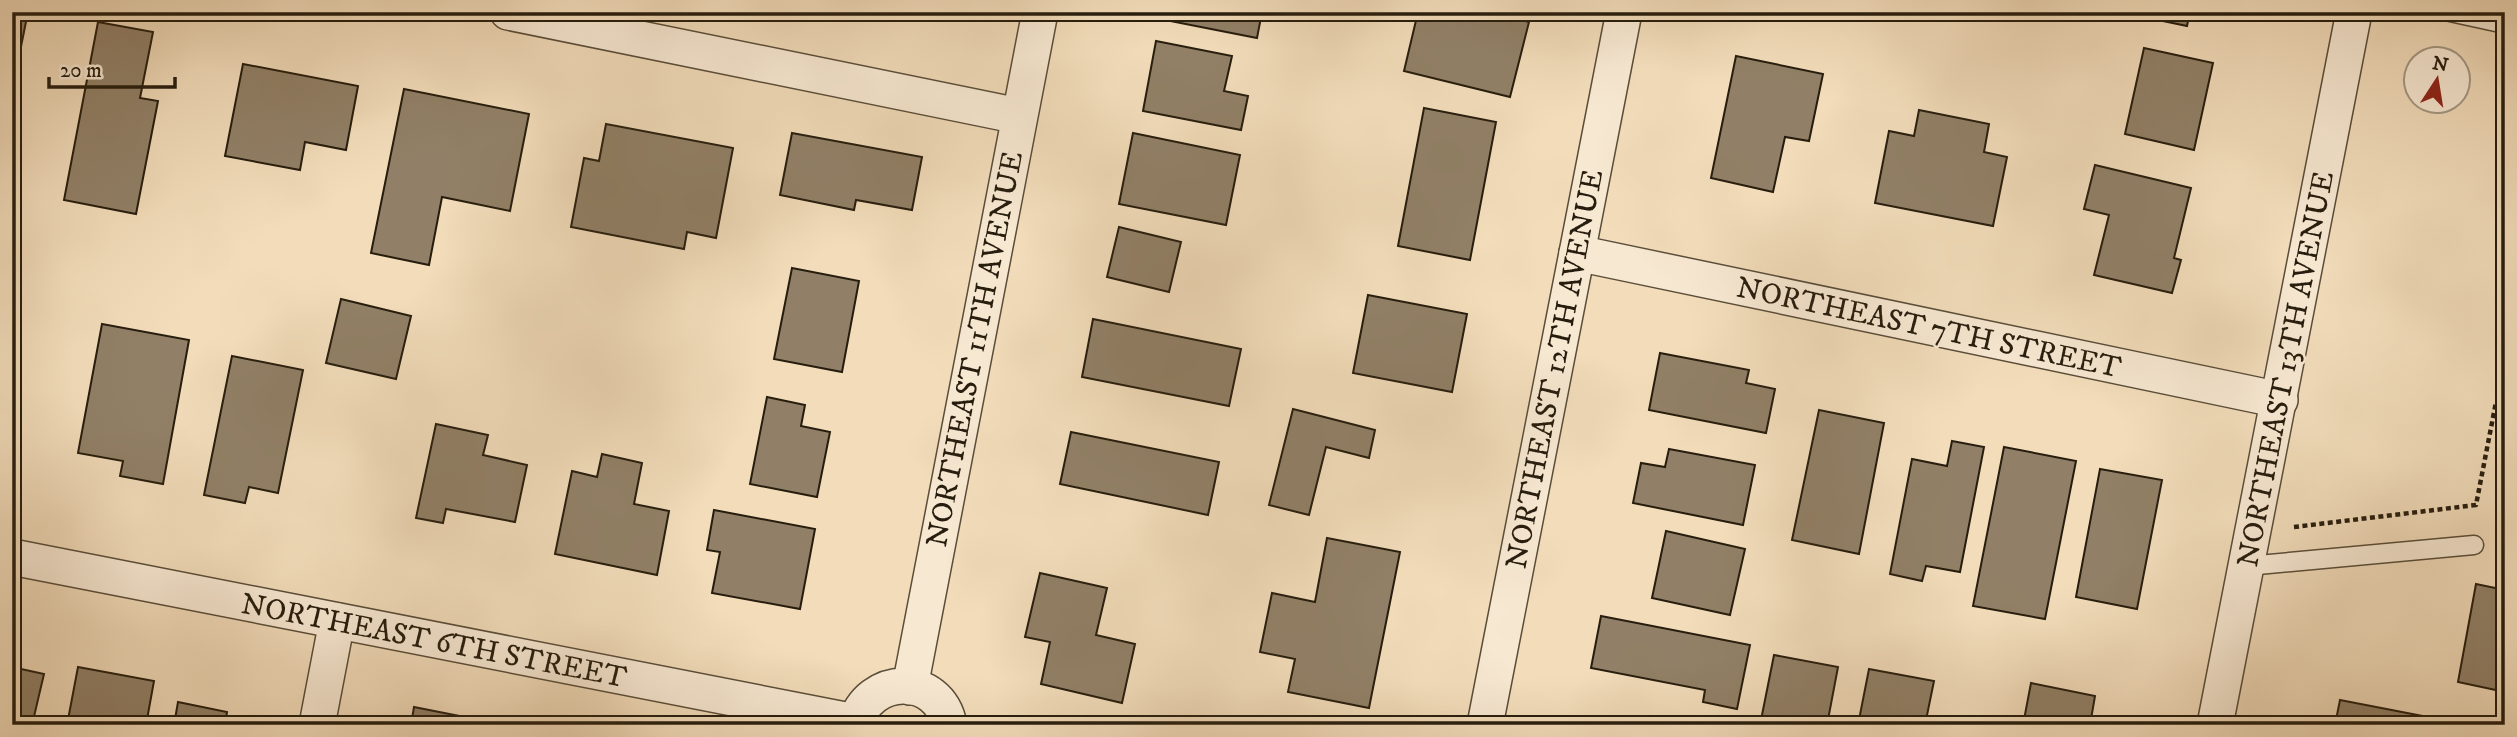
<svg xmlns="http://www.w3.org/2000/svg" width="2517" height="737" font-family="'IM FELL DW Pica',serif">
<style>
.building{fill:#918067;stroke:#271d0e;stroke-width:2}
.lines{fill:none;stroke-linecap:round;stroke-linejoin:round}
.service-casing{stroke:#5a4d39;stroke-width:21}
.minor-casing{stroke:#5a4d39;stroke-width:38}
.path{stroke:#271d0e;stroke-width:4.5;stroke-dasharray:5 3.5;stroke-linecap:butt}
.service{stroke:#f7e8d2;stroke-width:18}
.minor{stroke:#f7e8d2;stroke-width:35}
.labels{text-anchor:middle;stroke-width:5;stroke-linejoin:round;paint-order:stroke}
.street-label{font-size:30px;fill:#271d0e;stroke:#f7e8d2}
</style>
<rect width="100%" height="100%" fill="#f2dcba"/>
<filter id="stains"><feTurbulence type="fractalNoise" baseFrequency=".00286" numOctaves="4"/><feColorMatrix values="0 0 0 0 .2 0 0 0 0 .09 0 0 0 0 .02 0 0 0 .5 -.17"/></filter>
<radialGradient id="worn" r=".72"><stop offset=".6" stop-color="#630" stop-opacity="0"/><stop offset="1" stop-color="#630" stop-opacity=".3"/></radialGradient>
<!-- building -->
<g class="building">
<polygon points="12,12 28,12 12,91"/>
<polygon points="1161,12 1262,12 1257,38 1160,19"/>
<polygon points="1418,12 1488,12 1529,22 1510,97 1404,71"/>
<polygon points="2120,12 2190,12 2187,26"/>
<polygon points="98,22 153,32 140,98 158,101 136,214 64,200"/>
<polygon points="1156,41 1232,56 1224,91 1248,96 1241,130 1143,111"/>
<polygon points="2144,48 2213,63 2194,150 2125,134"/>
<polygon points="1736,56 1823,74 1809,141 1785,137 1773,192 1711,178"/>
<polygon points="243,64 358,86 346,150 305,142 300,170 225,156"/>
<polygon points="404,89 529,114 510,211 442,197 429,265 371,253"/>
<polygon points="1424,108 1496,122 1470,260 1398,246"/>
<polygon points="1919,110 1989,124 1984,152 2007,157 1993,226 1875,203 1889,131 1914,136"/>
<polygon points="606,124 733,148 716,238 687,232 684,249 571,227 584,158 599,161"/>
<polygon points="792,133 922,157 912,210 856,200 854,210 780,195"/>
<polygon points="1133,133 1240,155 1226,225 1119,204"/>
<polygon points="2095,165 2191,188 2174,258 2181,260 2172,293 2094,275 2109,215 2084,209"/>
<polygon points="1119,227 1181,242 1169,292 1107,277"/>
<polygon points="792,268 859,281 842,372 774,359"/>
<polygon points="1368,295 1467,314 1452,392 1353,373"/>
<polygon points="341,299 411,316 396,379 326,363"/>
<polygon points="1093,319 1241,349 1229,406 1082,377"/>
<polygon points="102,324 189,340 163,484 120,476 123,461 78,453"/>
<polygon points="1660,353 1749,370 1746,383 1775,389 1766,433 1649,410"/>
<polygon points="232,356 303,370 278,493 249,487 245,503 204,495"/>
<polygon points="767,397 805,405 801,426 830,432 817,497 750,484"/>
<polygon points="1293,409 1375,430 1369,458 1326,447 1309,515 1269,505"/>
<polygon points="1819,410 1884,423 1859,554 1792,540"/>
<polygon points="436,424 488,435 483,455 527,465 515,522 446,509 443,523 416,518"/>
<polygon points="1071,432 1219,462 1208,515 1060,484"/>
<polygon points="1952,441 1984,447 1960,572 1926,566 1922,581 1890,574 1912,459 1947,466"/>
<polygon points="2004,447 2076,461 2045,619 1973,606"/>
<polygon points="1669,449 1755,465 1743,525 1633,503 1641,463 1665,467"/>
<polygon points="602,454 642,463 634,504 669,511 657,575 555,554 572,471 597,477"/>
<polygon points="2100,469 2162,480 2137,609 2076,597"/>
<polygon points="714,510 815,529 800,609 712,593 720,552 707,550"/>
<polygon points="1666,531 1745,549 1730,615 1652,598"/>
<polygon points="1327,538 1400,552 1369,708 1288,692 1295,659 1260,652 1272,593 1315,602"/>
<polygon points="1040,573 1107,588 1096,635 1135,644 1122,703 1041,684 1050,642 1025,637"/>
<polygon points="2476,584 2505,590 2505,692 2458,682"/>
<polygon points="1601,616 1750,645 1737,709 1703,702 1705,690 1591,668"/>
<polygon points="1774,655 1838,667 1827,725 1760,725"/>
<polygon points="12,667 44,674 32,725 12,725"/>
<polygon points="78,667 154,681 146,725 67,725"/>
<polygon points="1869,669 1934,681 1925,725 1858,725"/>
<polygon points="2031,683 2095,696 2090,725 2023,725"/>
<polygon points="2340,700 2433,718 2467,725 2335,725"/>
<polygon points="178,702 227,712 225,725 174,725"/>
<polygon points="414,707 505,725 411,725"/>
</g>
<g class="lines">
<defs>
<g id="service">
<polyline points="2450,12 2505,24"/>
<polyline points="2247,566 2474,545"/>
</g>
<g id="minor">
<polyline points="508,12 1019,116"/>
<polyline points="1577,253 2280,400"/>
<polyline points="12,557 855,722"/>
<polyline points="910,687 1040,12"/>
<polyline points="317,725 337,621"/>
<path d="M855,725C868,674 939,672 949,725"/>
<polyline points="1485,725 1624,12"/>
<polyline points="2215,725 2354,12"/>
</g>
</defs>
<!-- service casing -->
<use href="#service" class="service-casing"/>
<!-- minor casing -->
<use href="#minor" class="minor-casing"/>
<!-- path -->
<polyline class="path" points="2294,527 2476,505 2496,402 2505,404"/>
<!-- service -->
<use href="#service" class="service"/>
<!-- minor -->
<use href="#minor" class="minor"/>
</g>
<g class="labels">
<!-- street labels -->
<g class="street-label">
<text transform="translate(1929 327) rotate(12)" y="10">NORTHEAST 7TH STREET</text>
<text transform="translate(974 349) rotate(-79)" y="10">NORTHEAST 11TH AVENUE</text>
<text transform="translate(1554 369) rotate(-79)" y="10">NORTHEAST 12TH AVENUE</text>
<text transform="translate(2285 369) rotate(-79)" y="10">NORTHEAST 13TH AVENUE</text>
<text transform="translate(434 640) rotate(11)" y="10">NORTHEAST 6TH STREET</text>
</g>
</g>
<!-- margin -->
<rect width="2517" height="737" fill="none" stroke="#f2dcba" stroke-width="42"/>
<rect x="14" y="14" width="2489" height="709" fill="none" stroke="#271d0e" stroke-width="3.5"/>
<rect x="21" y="21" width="2475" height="695" fill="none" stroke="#271d0e" stroke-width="2"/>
<!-- north arrow -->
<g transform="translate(2437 80) rotate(12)"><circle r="33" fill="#f7e8d2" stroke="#a49784" stroke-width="2"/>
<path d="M0-5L12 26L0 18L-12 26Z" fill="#8f2418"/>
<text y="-10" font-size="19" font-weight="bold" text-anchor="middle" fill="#271d0e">N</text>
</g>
<!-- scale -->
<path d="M49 77v10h126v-10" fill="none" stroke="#271d0e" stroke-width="3.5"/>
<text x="60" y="77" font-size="21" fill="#271d0e" stroke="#f7e8d2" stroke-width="5" paint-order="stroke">20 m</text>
<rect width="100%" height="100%" filter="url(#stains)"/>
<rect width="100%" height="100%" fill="url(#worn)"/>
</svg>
